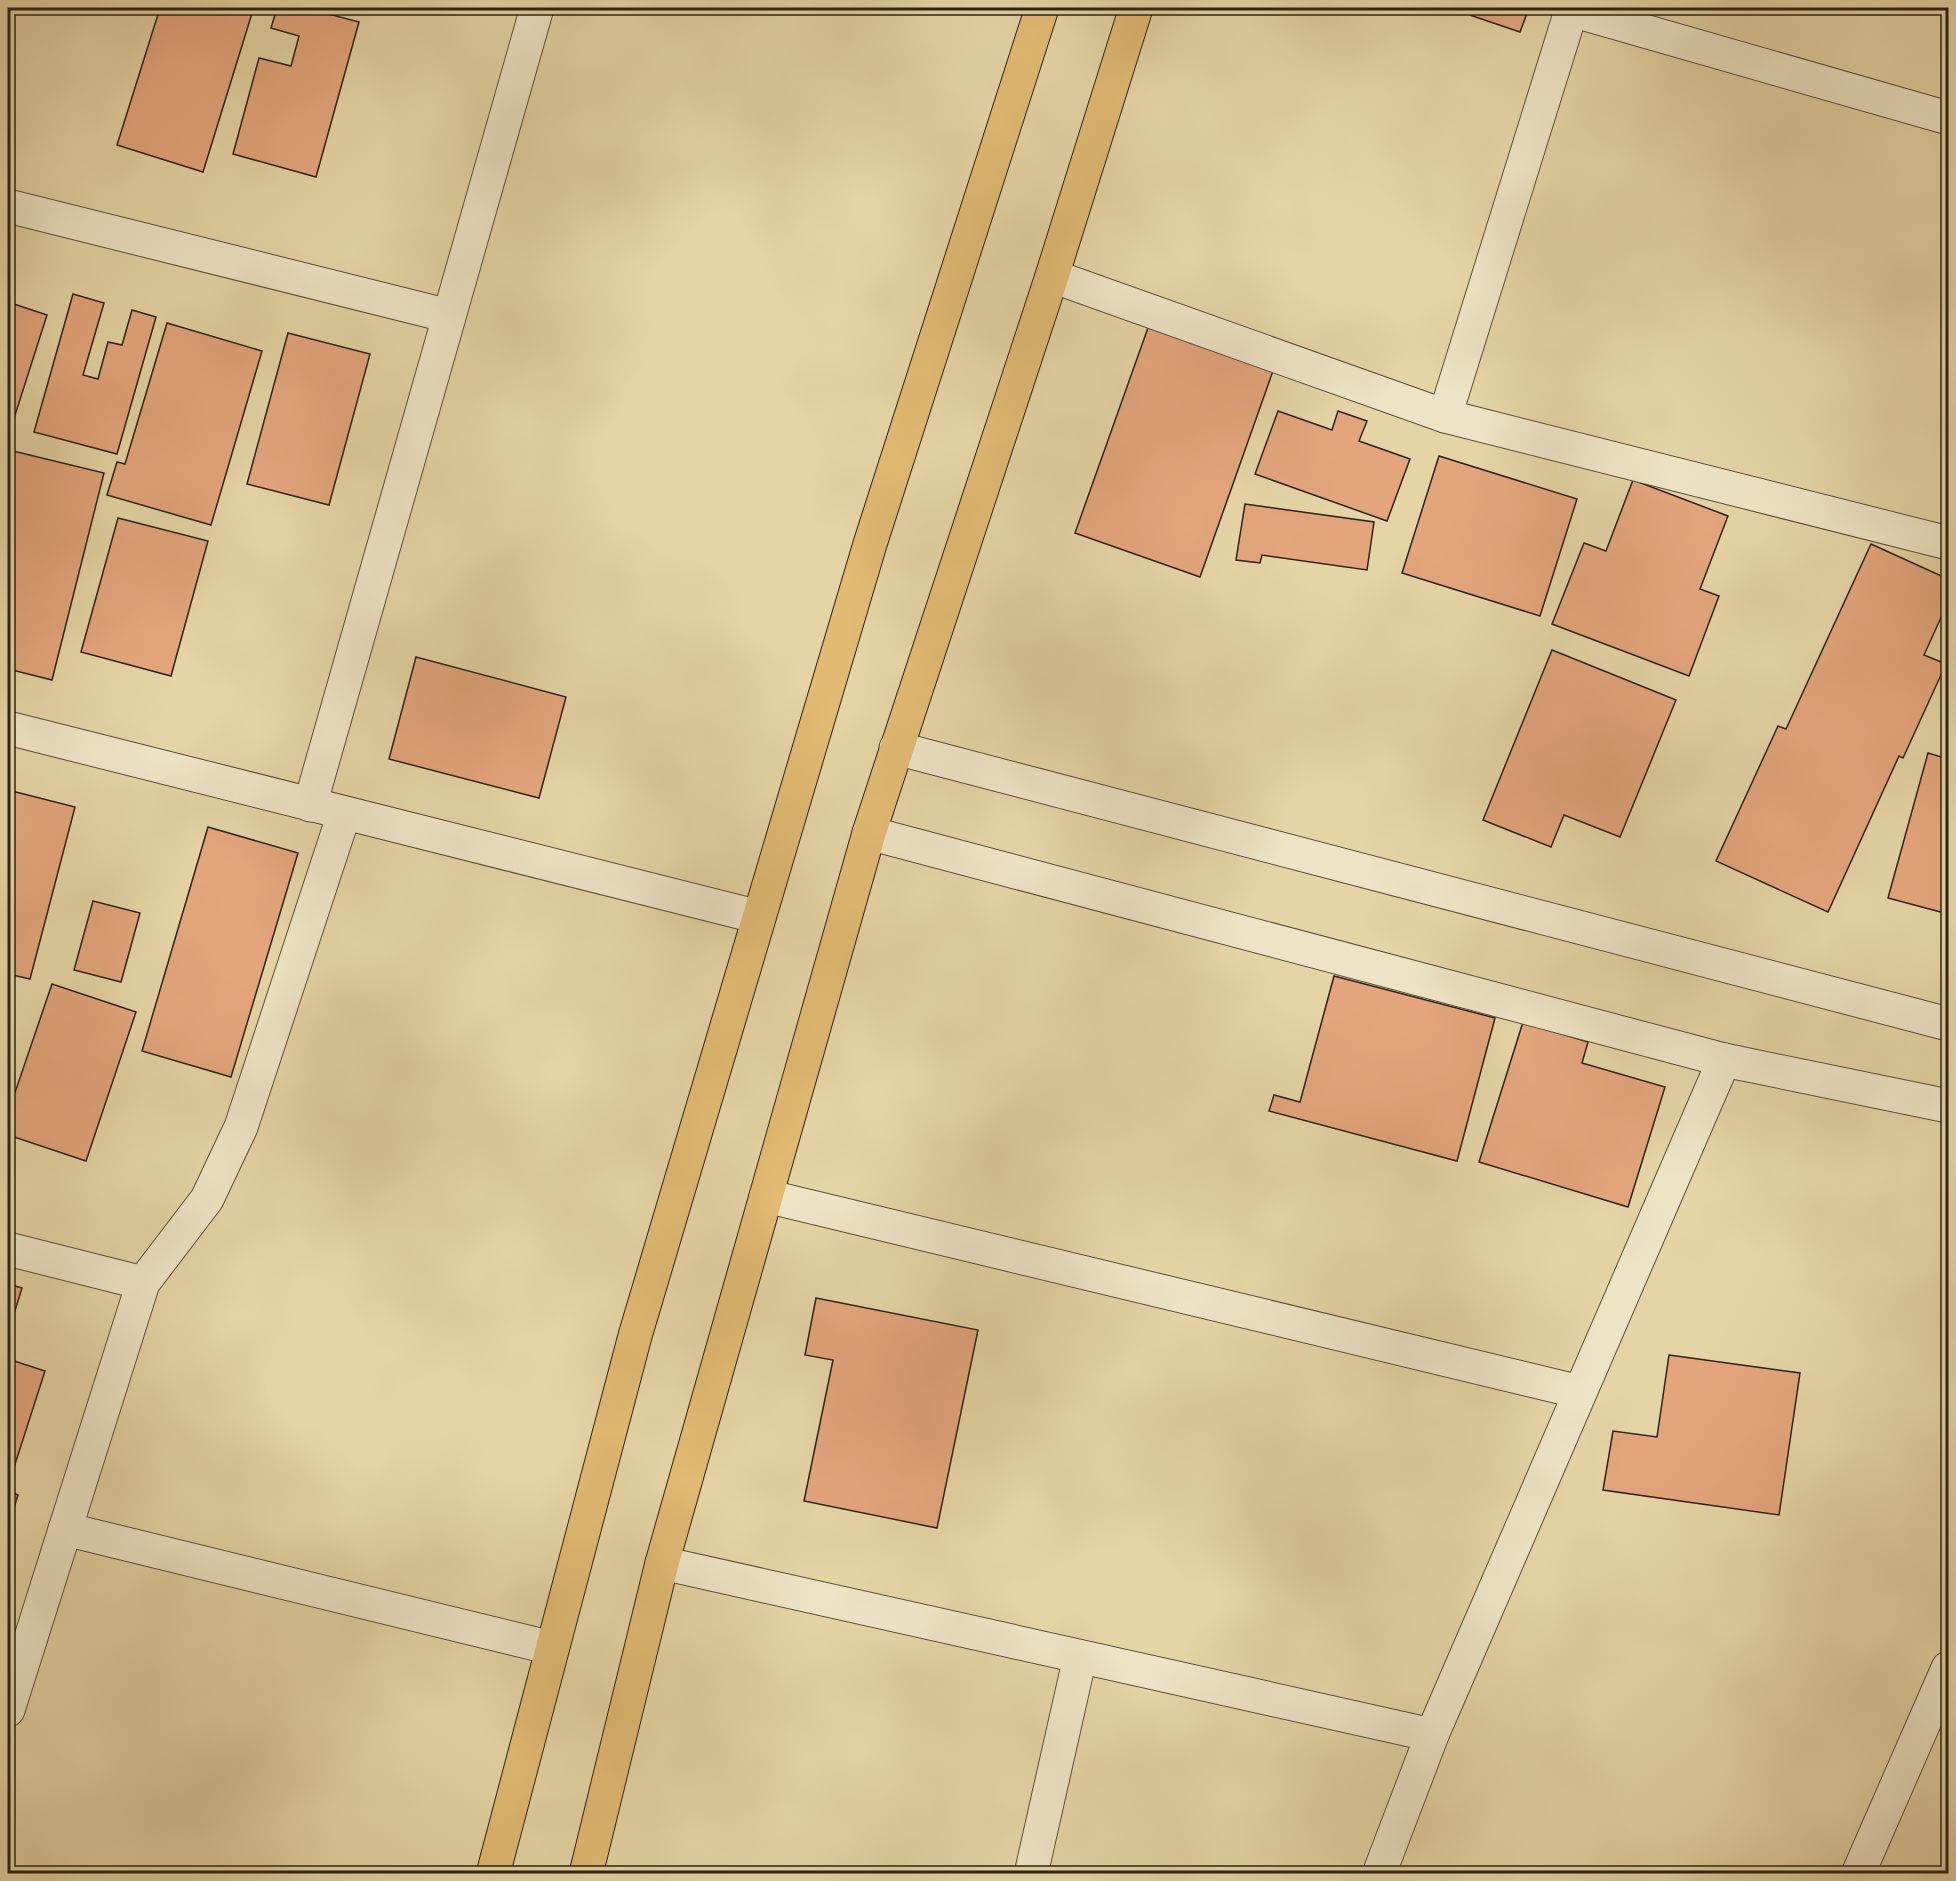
<svg xmlns="http://www.w3.org/2000/svg" width="1956" height="1881" font-family="Cardo,serif">
<style>
.building{fill:#e4a57d;stroke:#2c2215;stroke-width:1.5}
.lines{fill:none;stroke-linecap:round;stroke-linejoin:round}
.minor-casing{stroke:#5a4e39;stroke-width:35}
.major-casing{stroke:#2c2215;stroke-width:35}
.minor{stroke:#eee3c5;stroke-width:33}
.major{stroke:#e2ba73;stroke-width:33}
</style>
<rect width="100%" height="100%" fill="#e5d4a6"/>
<filter id="stains"><feTurbulence type="fractalNoise" baseFrequency=".00333" numOctaves="4"/><feColorMatrix values="0 0 0 0 .2 0 0 0 0 .09 0 0 0 0 .02 0 0 0 .5 -.17"/></filter>
<radialGradient id="worn" r=".72"><stop offset=".6" stop-color="#630" stop-opacity="0"/><stop offset="1" stop-color="#630" stop-opacity=".3"/></radialGradient>
<!-- building -->
<g class="building">
<polygon points="160,8 243,8 253,10 203,172 117,145"/>
<polygon points="277,8 306,8 359,22 316,177 233,154 259,58 291,66 299,36 271,28"/>
<polygon points="1449,8 1529,8 1520,32"/>
<polygon points="73,294 104,303 83,375 98,379 108,342 122,345 132,310 156,317 117,454 34,432"/>
<polygon points="8,302 47,315 8,437"/>
<polygon points="167,323 262,351 211,525 107,495 117,462 125,464"/>
<polygon points="1149,325 1274,368 1200,577 1075,533"/>
<polygon points="288,333 370,354 329,505 247,484"/>
<polygon points="1278,411 1332,430 1338,411 1367,421 1359,441 1410,459 1387,521 1255,474"/>
<polygon points="13,451 104,473 52,680 8,669 8,474"/>
<polygon points="1439,456 1577,499 1540,616 1402,573"/>
<polygon points="1633,480 1728,516 1700,589 1719,596 1689,676 1552,624 1584,543 1606,551"/>
<polygon points="1245,504 1374,522 1367,570 1262,555 1260,563 1236,560"/>
<polygon points="118,518 208,541 171,676 81,652"/>
<polygon points="1871,544 1948,579 1948,602 1924,655 1946,664 1903,758 1899,756 1828,912 1716,861 1778,726 1786,729"/>
<polygon points="1552,650 1676,700 1620,837 1564,815 1551,847 1483,820"/>
<polygon points="416,657 566,697 539,798 389,759"/>
<polygon points="1928,753 1948,759 1948,914 1888,898"/>
<polygon points="8,790 75,807 30,979 8,974"/>
<polygon points="208,827 298,853 231,1077 142,1051"/>
<polygon points="93,901 140,913 121,982 74,970"/>
<polygon points="1334,976 1495,1018 1457,1161 1269,1111 1274,1095 1300,1102"/>
<polygon points="52,984 136,1012 86,1161 8,1135 8,1113"/>
<polygon points="1523,1022 1588,1042 1582,1063 1665,1087 1628,1207 1479,1162"/>
<polygon points="8,1284 22,1288 8,1333"/>
<polygon points="816,1298 978,1330 937,1528 804,1501 833,1360 805,1355"/>
<polygon points="1669,1355 1800,1373 1779,1515 1603,1490 1613,1431 1657,1437"/>
<polygon points="8,1359 45,1371 8,1486"/>
<polygon points="8,1491 18,1495 8,1528"/>
</g>
<g class="lines">
<defs>
<g id="minor">
<polyline points="1571,10 1948,118"/>
<polyline points="8,206 449,316"/>
<polyline points="1052,276 1445,416 1948,543"/>
<polyline points="1445,416 1572,8"/>
<polyline points="8,728 759,917"/>
<polyline points="896,748 1948,1024"/>
<polyline points="310,805 537,8"/>
<polyline points="869,833 1724,1060 1948,1106"/>
<polyline points="766,1196 1580,1392"/>
<polyline points="8,1249 143,1283"/>
<polyline points="65,1529 552,1648"/>
<polyline points="662,1563 1432,1735"/>
<polyline points="8,1710 143,1283 207,1199 241,1127 344,814"/>
<polyline points="1031,1874 1080,1657"/>
<polyline points="1379,1874 1432,1735 1724,1060"/>
<polyline points="1858,1874 1948,1668"/>
</g>
<g id="major">
<polyline points="493,1874 635,1336 870,544 1042,8"/>
<polyline points="586,1874 662,1563 869,833 1052,276 1136,8"/>
</g>
</defs>
<!-- minor casing -->
<use href="#minor" class="minor-casing"/>
<!-- major casing -->
<use href="#major" class="major-casing"/>
<!-- minor -->
<use href="#minor" class="minor"/>
<!-- major -->
<use href="#major" class="major"/>
</g>
<!-- margin -->
<rect width="1956" height="1881" fill="none" stroke="#e5d4a6" stroke-width="30"/>
<rect x="9" y="9" width="1938" height="1863" fill="none" stroke="#2c2215" stroke-width="3"/>
<rect x="15" y="15" width="1926" height="1851" fill="none" stroke="#2c2215" stroke-width="1.5"/>
<rect width="100%" height="100%" filter="url(#stains)"/>
<rect width="100%" height="100%" fill="url(#worn)"/>
</svg>
